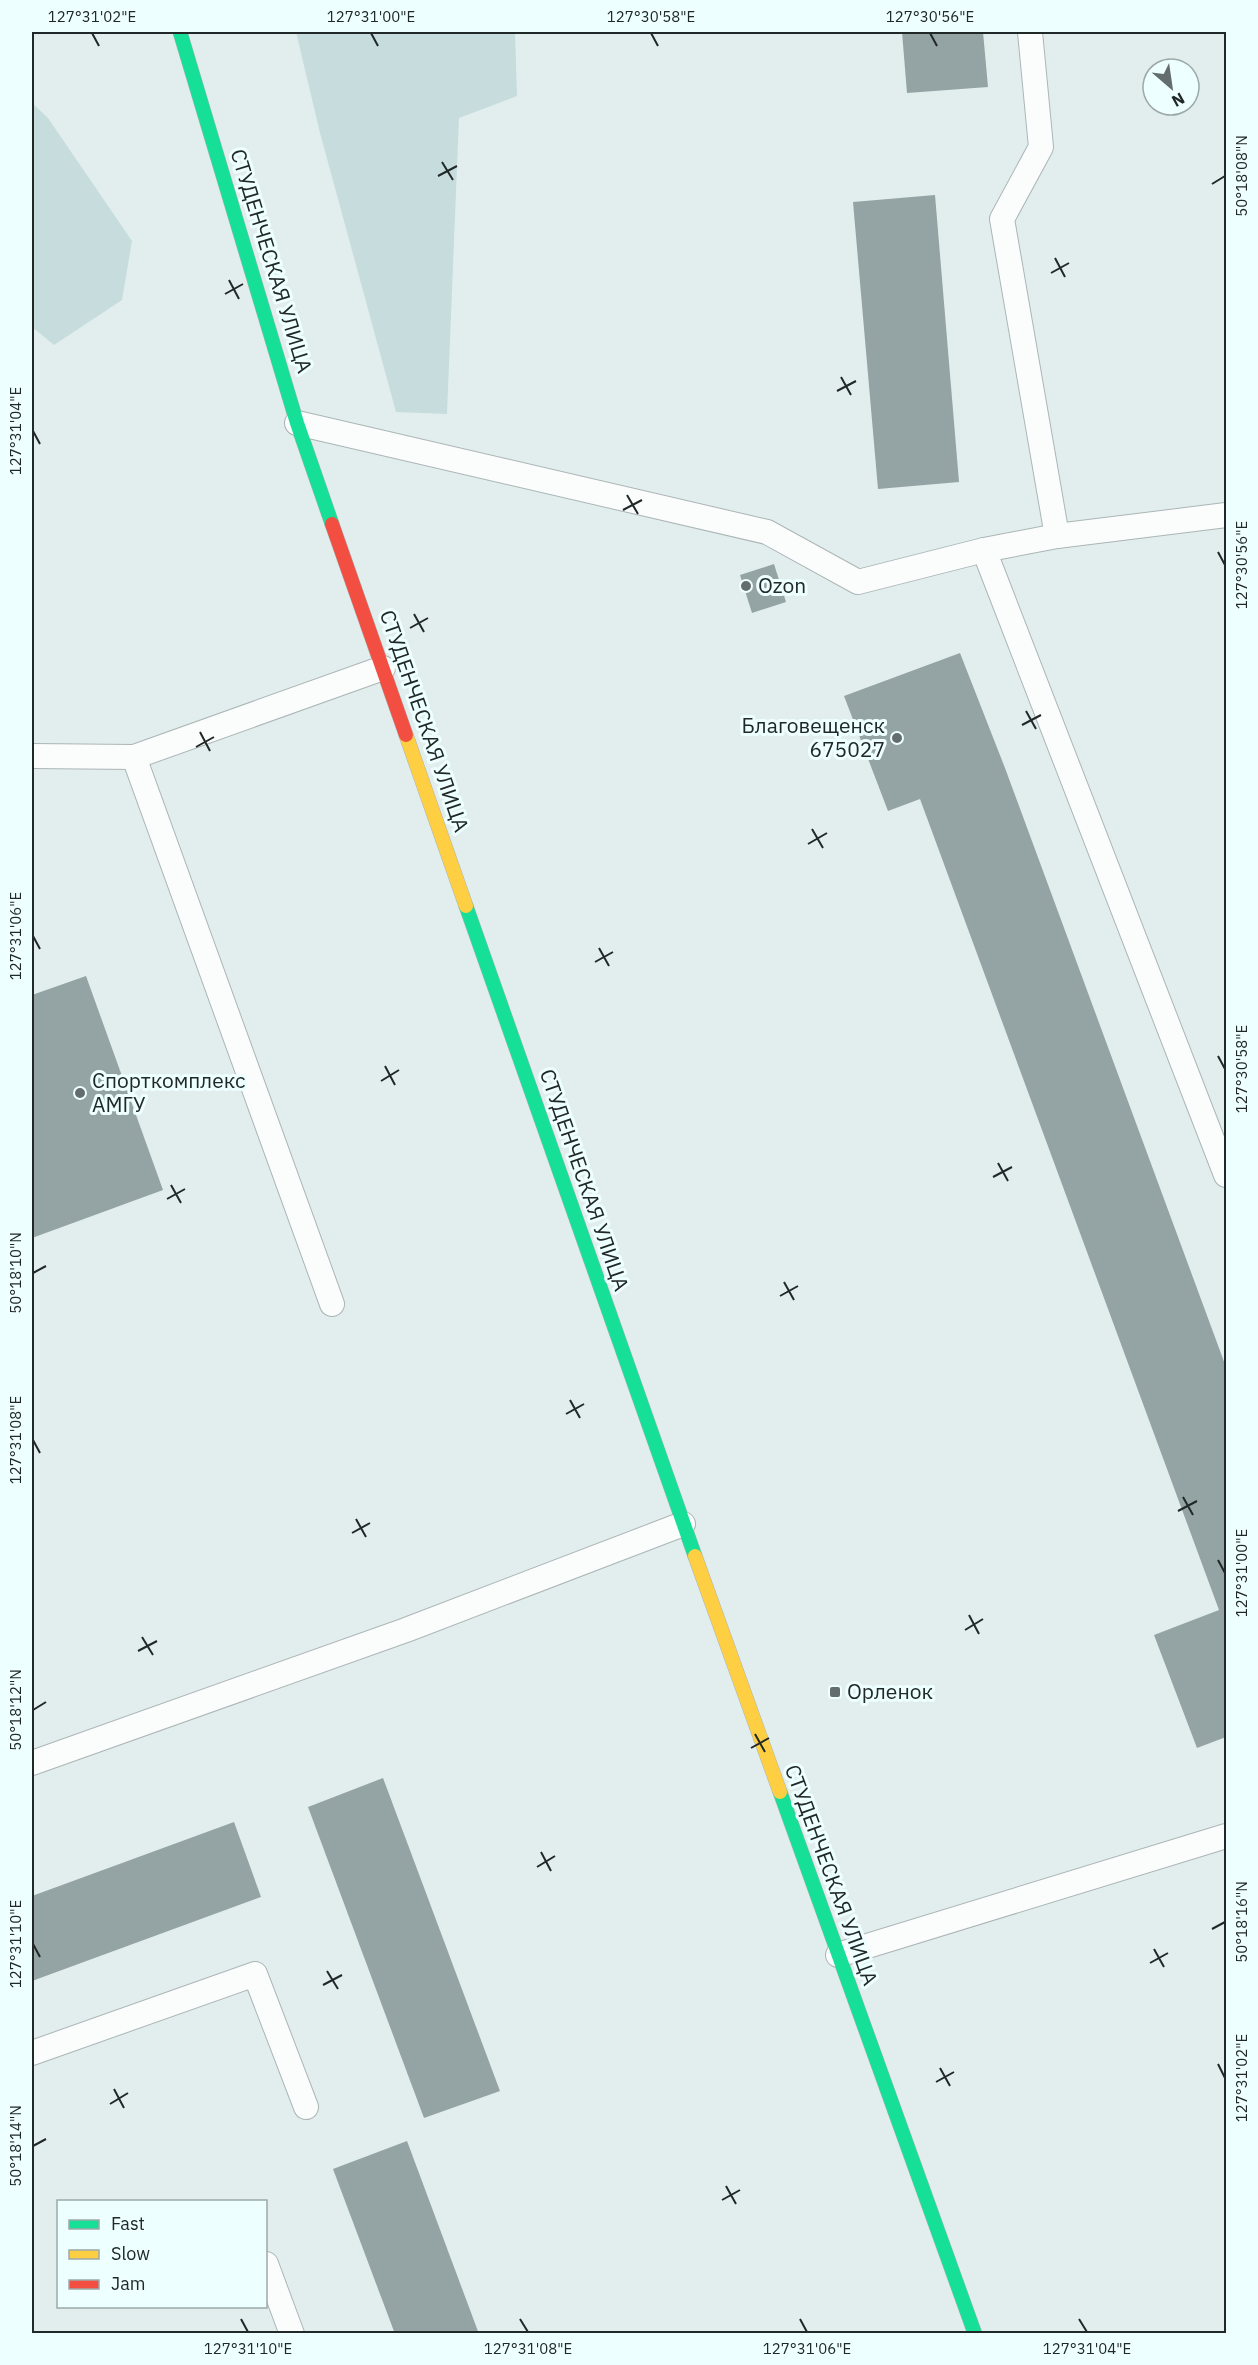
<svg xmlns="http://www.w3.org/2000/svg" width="1258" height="2365" font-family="'IBM Plex Sans',sans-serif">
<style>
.green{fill:#c7dddd}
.building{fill:#94a3a3}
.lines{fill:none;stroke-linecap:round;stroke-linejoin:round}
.lane-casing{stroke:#acb5b5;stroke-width:26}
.fast-casing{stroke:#acb5b5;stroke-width:15}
.slow-casing{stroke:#acb5b5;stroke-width:15}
.jam-casing{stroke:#acb5b5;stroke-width:15}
.lane{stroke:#fbfcfc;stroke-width:24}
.fast{stroke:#16e098;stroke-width:14}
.slow{stroke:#ffcf43;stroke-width:14}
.jam{stroke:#f24e42;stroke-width:14}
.ticks{fill:none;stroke:#202828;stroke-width:2}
.poi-dot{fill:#646d6d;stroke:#eff;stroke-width:2}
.labels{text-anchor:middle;stroke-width:6;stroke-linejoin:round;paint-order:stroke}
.street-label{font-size:21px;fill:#202828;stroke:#eff}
.poi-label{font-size:21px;fill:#202828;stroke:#eff;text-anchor:start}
.neatline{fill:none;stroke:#202828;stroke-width:2}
.ticks-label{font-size:15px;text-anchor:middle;fill:#202828}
</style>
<rect width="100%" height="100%" fill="#e2eeee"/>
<!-- green -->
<g class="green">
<polygon points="296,32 515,32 517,96 459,118 447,414 396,412 320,133"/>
<polygon points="32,103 48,118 132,241 122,300 54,345 32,327"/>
</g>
<!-- building -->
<g class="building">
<polygon points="902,32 983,32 988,87 907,93"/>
<polygon points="935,195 959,482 878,489 853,202"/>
<polygon points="774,564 786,602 752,613 740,575"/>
<polygon points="960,653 1005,768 1226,1367 1226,1737 1197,1748 1154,1635 1219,1610 920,799 888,811 844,696"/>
<polygon points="86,976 163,1190 32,1238 32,995"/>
<polygon points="383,1778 500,2091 424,2118 308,1807"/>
<polygon points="234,1822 261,1897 32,1981 32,1896"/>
<polygon points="407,2141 479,2334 395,2334 333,2169"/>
</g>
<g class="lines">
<defs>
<g id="lane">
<polyline points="1030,32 1041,147 1002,219 1057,536"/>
<polyline points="297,423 767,532 858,582 984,550 1057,536 1226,515"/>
<polyline points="984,550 1226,1175"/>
<polyline points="32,756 134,757 383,668"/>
<polyline points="134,757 332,1304"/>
<polyline points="32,1763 406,1630 683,1524"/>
<polyline points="838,1955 1226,1836"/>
<polyline points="32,2053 255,1974 306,2107"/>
<polyline points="266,2264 292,2334"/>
</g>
<g id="fast">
<polyline points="180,32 297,423 332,524"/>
<polyline points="466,906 695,1556"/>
<polyline points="780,1792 975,2334"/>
</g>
<g id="slow">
<polyline points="406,735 466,906"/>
<polyline points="695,1556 780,1792"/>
</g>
<polyline id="jam" points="332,524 406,735"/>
</defs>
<!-- lane casing -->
<use href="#lane" class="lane-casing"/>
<!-- fast casing -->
<use href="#fast" class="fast-casing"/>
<!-- slow casing -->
<use href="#slow" class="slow-casing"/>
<!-- jam casing -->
<use href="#jam" class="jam-casing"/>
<!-- lane -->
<use href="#lane" class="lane"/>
<!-- fast -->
<use href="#fast" class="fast"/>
<!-- slow -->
<use href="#slow" class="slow"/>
<!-- jam -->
<use href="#jam" class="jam"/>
</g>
<!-- ticks -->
<path class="ticks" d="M92,33L99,46M371,33L378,46M651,33L658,46M930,33L937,46M442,162L453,180M438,176L457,166M1212,184L1225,176M1055,258L1065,277M1051,273L1069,263M229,280L239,299M225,294L243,284M841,377L851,395M837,391L856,381M33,431L40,444M627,495L638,514M623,510L642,500M1218,552L1225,565M414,614L424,632M410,628L428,618M1026,711L1036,729M1022,725L1041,715M200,732L210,751M196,747L214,737M812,829L823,848M808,844L827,833M33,936L40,949M599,948L609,966M595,962L613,952M1218,1056L1225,1069M385,1066L395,1085M381,1081L399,1070M998,1163L1008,1181M993,1177L1012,1167M171,1185L181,1203M167,1199L185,1189M33,1273L46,1266M784,1282L794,1300M780,1296L798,1286M570,1400L580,1418M566,1414L584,1404M33,1440L40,1453M1183,1497L1193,1515M1178,1511L1197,1501M356,1519L366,1537M352,1533L370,1523M1218,1560L1225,1573M969,1615L979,1634M965,1630L983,1619M142,1637L153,1655M138,1651L157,1641M33,1710L46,1702M755,1734L765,1752M751,1748L769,1738M541,1852L551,1871M537,1867L555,1856M1212,1929L1225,1922M33,1944L40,1957M1154,1949L1164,1967M1150,1963L1168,1953M327,1971L338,1989M323,1985L342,1975M1218,2064L1225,2078M940,2068L950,2086M936,2082L954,2072M114,2089L124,2108M110,2104L128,2093M33,2146L46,2139M726,2186L736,2204M722,2200L740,2190M241,2319L248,2332M520,2319L528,2332M800,2319L807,2332M1079,2319L1087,2332"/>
<!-- markers -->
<g class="poi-dot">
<circle cx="746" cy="586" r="6"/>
<circle cx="897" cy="738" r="6"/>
<circle cx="80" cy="1093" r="6"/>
<rect x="829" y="1686" width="12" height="12" rx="3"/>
</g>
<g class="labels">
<!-- street labels -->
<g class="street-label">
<text transform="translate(271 261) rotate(73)" y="7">СТУДЕНЧЕСКАЯ УЛИЦА</text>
<text transform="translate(424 721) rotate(71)" y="7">СТУДЕНЧЕСКАЯ УЛИЦА</text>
<text transform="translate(584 1180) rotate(71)" y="7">СТУДЕНЧЕСКАЯ УЛИЦА</text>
<text transform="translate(831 1875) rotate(70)" y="7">СТУДЕНЧЕСКАЯ УЛИЦА</text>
</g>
<!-- poi labels -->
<g class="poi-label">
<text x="758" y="593">Ozon</text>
<text x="885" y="733" text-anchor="end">Благовещенск<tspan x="885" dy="24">675027</tspan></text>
<text x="92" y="1088">Спорткомплекс<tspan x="92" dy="24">АМГУ</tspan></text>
<text x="847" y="1699">Орленок</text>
</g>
</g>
<!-- border -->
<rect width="1258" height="2365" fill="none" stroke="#eeffff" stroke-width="66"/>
<!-- legend -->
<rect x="57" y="2200" width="210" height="108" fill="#eeffff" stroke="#9ca9a9" stroke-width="1.5"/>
<rect x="69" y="2220" width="30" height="9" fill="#16e098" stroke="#9ca9a9" stroke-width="1.5"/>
<text x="111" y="2230" font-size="18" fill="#202828">Fast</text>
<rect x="69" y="2250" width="30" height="9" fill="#ffcf43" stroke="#9ca9a9" stroke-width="1.5"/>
<text x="111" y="2260" font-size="18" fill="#202828">Slow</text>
<rect x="69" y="2280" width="30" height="9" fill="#f24e42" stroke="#9ca9a9" stroke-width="1.5"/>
<text x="111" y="2290" font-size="18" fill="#202828">Jam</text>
<!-- north arrow -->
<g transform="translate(1171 87) rotate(151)"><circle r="28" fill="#eeffff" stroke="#9ca9a9" stroke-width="1.5"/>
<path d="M0-4.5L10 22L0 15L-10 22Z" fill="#646d6d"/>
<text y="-9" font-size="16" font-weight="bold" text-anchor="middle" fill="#202828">N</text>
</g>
<rect x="33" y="33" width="1192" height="2299" class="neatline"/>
<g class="ticks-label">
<text x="92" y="22">127°31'02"E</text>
<text x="371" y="22">127°31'00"E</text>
<text x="651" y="22">127°30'58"E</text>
<text x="930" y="22">127°30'56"E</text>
<text transform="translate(1242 176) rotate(-90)" y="5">50°18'08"N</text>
<text transform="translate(16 431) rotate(-90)" y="5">127°31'04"E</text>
<text transform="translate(1242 565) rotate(-90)" y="5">127°30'56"E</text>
<text transform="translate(16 936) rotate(-90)" y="5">127°31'06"E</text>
<text transform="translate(1242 1069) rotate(-90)" y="5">127°30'58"E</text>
<text transform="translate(16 1273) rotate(-90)" y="5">50°18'10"N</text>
<text transform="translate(16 1440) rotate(-90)" y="5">127°31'08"E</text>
<text transform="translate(1242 1573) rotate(-90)" y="5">127°31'00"E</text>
<text transform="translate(16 1710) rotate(-90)" y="5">50°18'12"N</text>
<text transform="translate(1242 1922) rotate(-90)" y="5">50°18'16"N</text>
<text transform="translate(16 1944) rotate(-90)" y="5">127°31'10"E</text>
<text transform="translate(1242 2078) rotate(-90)" y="5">127°31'02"E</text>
<text transform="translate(16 2146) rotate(-90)" y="5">50°18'14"N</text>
<text x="248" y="2354">127°31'10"E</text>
<text x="528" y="2354">127°31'08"E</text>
<text x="807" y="2354">127°31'06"E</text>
<text x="1087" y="2354">127°31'04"E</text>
</g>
</svg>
